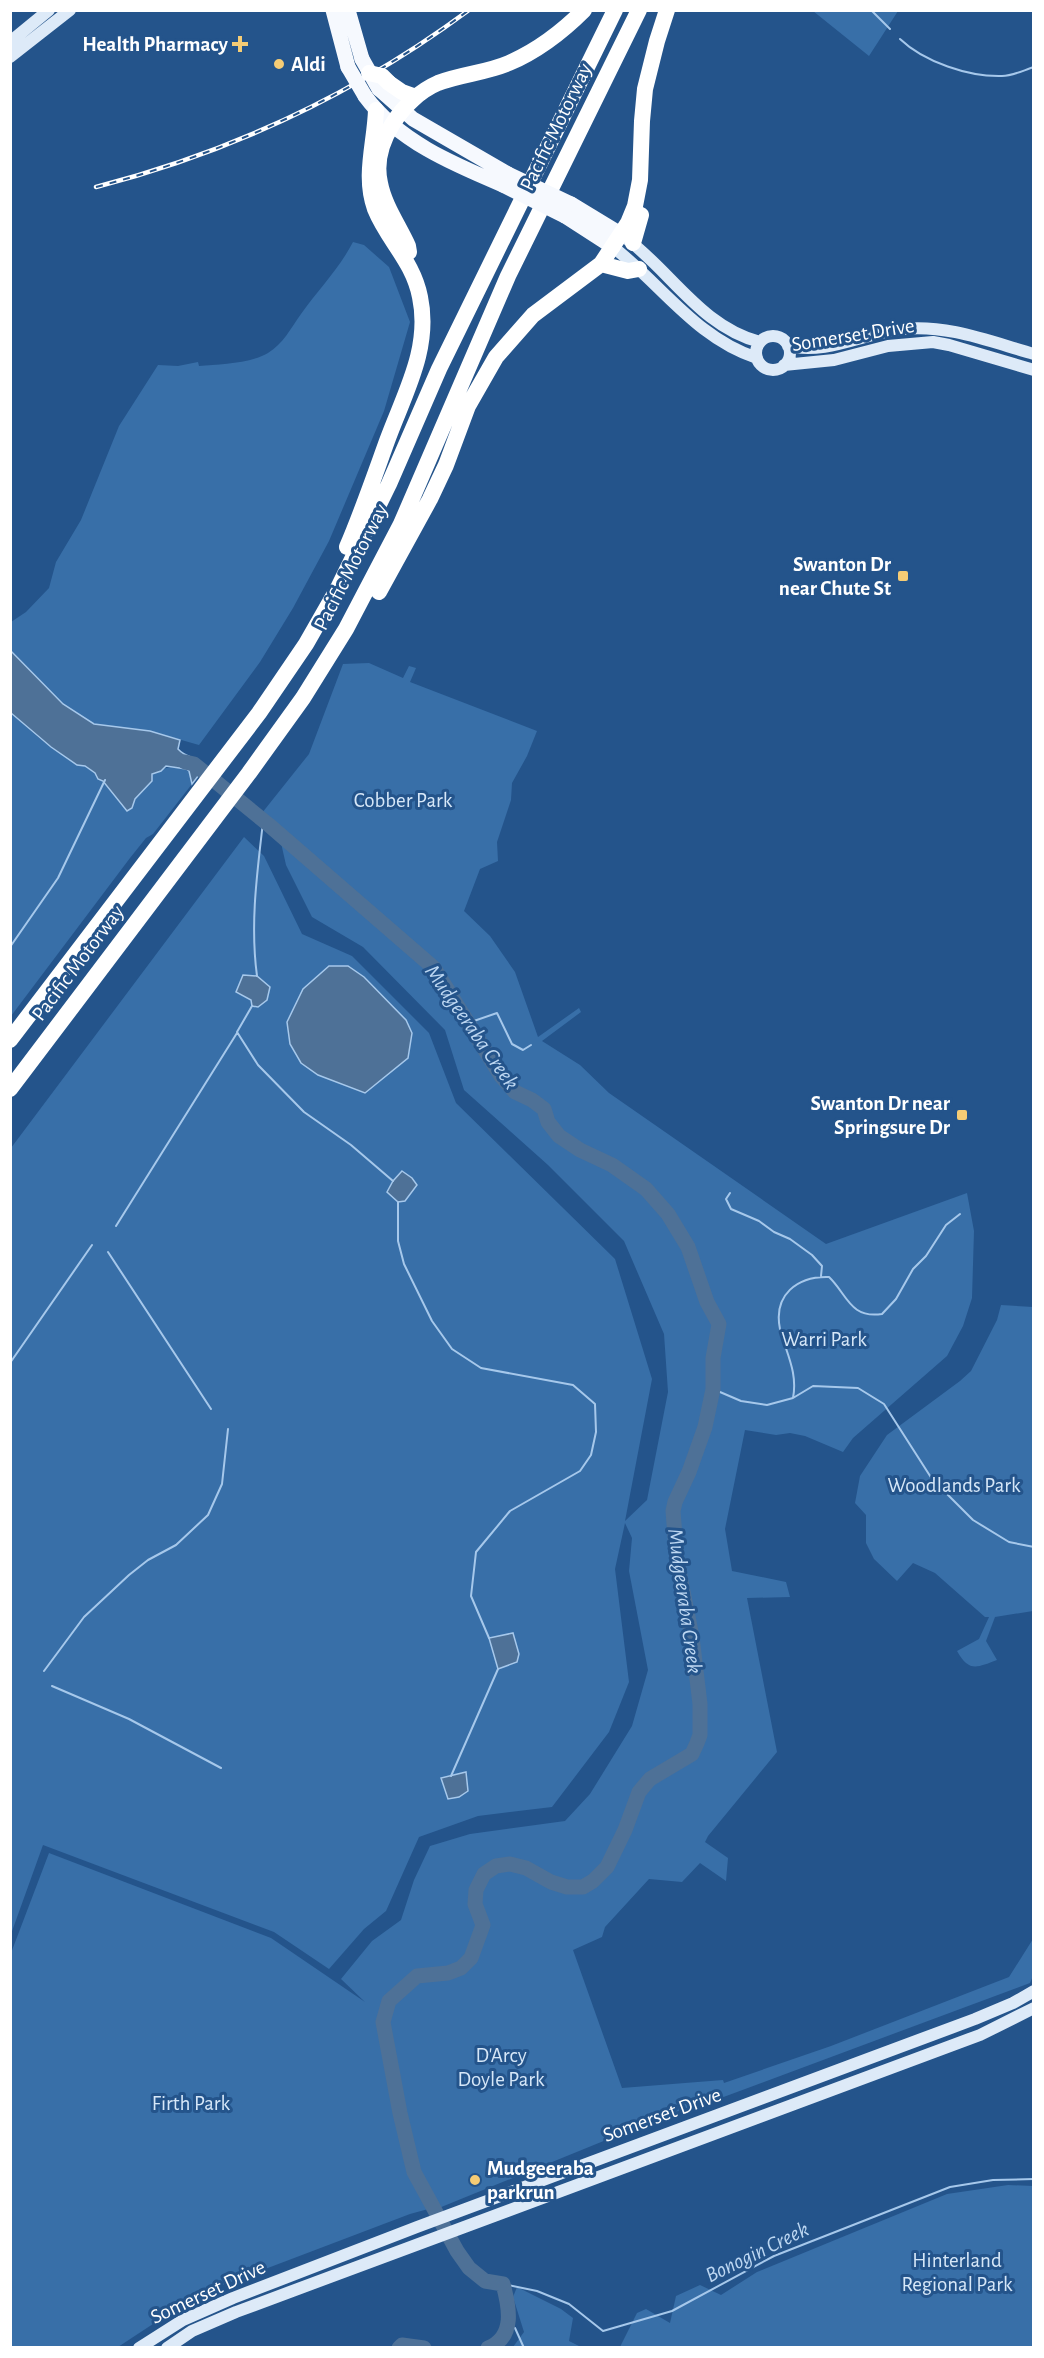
<svg xmlns="http://www.w3.org/2000/svg" width="1044" height="2358" font-family="'Alegreya Sans',sans-serif">
	<style>
		.green { fill: #386fa8 }
		.water { fill: #4e7197; stroke: #a6c8eb; stroke-width: 1.5 }
		.lines { fill: none; stroke-linecap: round; stroke-linejoin: round }
		.stream { stroke: #a6c8eb; stroke-width: 2 }
		.river { stroke: #4e7197; stroke-width: 15 }
		.secondary { stroke: #ddeaf8; stroke-width: 12 }
		.primary { stroke: #f6f9fe; stroke-width: 15 }
		.highway { stroke: #fff; stroke-width: 16 }
		.rail-casing { stroke: #fff; stroke-width: 4.5 }
		.rail { stroke: #24548b; stroke-width: 2; stroke-dasharray: 7; stroke-linecap: butt }
		.primary-bridge { stroke: #f6f9fe; stroke-width: 15 }
		.highway-bridge { stroke: #fff; stroke-width: 16 }
		.poi-dot { fill: #f5cc75; stroke: #24548b; stroke-width: 2 }
		.labels { text-anchor: middle; dominant-baseline: central; stroke-width: 6; stroke-linejoin: round; paint-order: stroke }
		.poi-label { font-size: 21px; font-weight: bold; fill: #fff; stroke: #24548b; text-anchor: end }
		.street-label { font-size: 21px; fill: #fff; stroke: #24548b }
		.park-label { font-size: 21px; fill: #d6e7f8; stroke: #24548b }
		.water-label { font-size: 22px; font-style: italic; fill: #bdd7f2; stroke: #24548b }
	</style>
	<rect width="100%" height="100%" fill="#24548b"/>
	<path class="green" d="M813,11H898L869,56Z
		M353,242L364,245L389,267L410,322L384,411L329,541L293,608L260,662L199,745L150,731L94,724L63,704L11,650V622L26,612L49,588L56,562L81,520L119,426L158,365L178,366L198,362L199,366C220,364 249,364 268,353C283,344 291,328 301,314C318,290 339,269 353,242Z
		M369,663L403,678L409,666L416,668L410,682L537,731L527,756L512,783L511,800L497,842L498,861L480,869L464,911L490,936L515,972L538,1037L579,1008L581,1012L542,1041L580,1065L609,1093L826,1244L967,1193L974,1231L972,1298L963,1326L947,1356L853,1438L843,1452L805,1436L790,1433L776,1435L745,1430L725,1529L732,1571L786,1582L790,1597L747,1598L777,1752L708,1836L705,1842L728,1858L726,1881L700,1863L682,1882L649,1879L605,1927L602,1937L573,1950L622,2088L723,2080L724,2083L831,2046L1009,1977L1033,1939V1976L1030,1983L702,2105H695L660,2118L434,2210L432,2208L410,2214L197,2295L118,2347H11V1953L49,1853L271,1938L365,2002L341,1979L372,1941L401,1920L414,1880L430,1846L470,1834L565,1821L590,1794L632,1726L648,1670L629,1571L632,1538L625,1523L615,1569L629,1682L609,1732L552,1807L478,1816L419,1837L386,1911L364,1929L329,1969L274,1932L43,1845L11,1934V1148L244,837L264,856L302,934L352,956L429,1033L456,1103L615,1259L652,1379L625,1521L647,1500L668,1392L664,1334L624,1241L548,1165L464,1090L445,1030L363,947L312,917L286,865L279,834L258,818L309,754L343,664Z
		M10,713C27,726 40,741 58,752C71,759 84,765 95,773L98,779L103,781L122,806H131C137,794 152,787 152,774C167,766 173,765 189,771L192,784L153,834L146,838L130,858L11,1016Z
		M1001,1305L1033,1307V1611L995,1617L986,1641L997,1660C976,1668 969,1672 957,1651L979,1639L989,1617H985L935,1573L913,1563L897,1581L874,1559L866,1543V1515L855,1503L860,1476L887,1435L960,1381L971,1371L997,1320Z
		M1008,2185L1033,2186V2347H620L637,2313L646,2309L670,2323L676,2296L700,2285L721,2295L757,2272L947,2194Z
		M517,2287L561,2309L573,2318L569,2341L581,2347H513L524,2332L513,2297Z"/>
	<path class="water" d="M10,650L63,704L94,724L150,731L180,740L178,749C187,759 196,755 205,767L192,784L189,771L186,769L166,766L161,771L152,774V781L135,799L132,808L127,811L103,781L98,779L95,773L85,766L77,765L51,747L11,713Z
		M329,966H348L364,977L406,1020L412,1033L408,1058L365,1093L318,1075L301,1063L290,1044L287,1022L303,989Z
		M243,975L257,976L270,987L267,1000L258,1007L252,1006L251,1000L236,992Z
		M402,1171L412,1178L417,1185L405,1201L398,1202L387,1192L393,1181Z
		M513,1633L519,1654L517,1662L498,1669L489,1638Z
		M466,1772L468,1791L459,1797L448,1799L441,1778Z"/>
	<g class="lines">
		<path class="stream" d="M871,10L890,29
			M900,39C924,62 969,77 1002,76C1013,76 1024,70 1034,67
			M10,947L58,878L105,780
			M257,976C250,924 257,874 263,822
			M252,1006L237,1032L258,1065L304,1112L351,1145L393,1181
			M468,1023L497,1013L512,1044L523,1050L531,1045
			M730,1193L726,1199L731,1209L759,1221L774,1232L790,1239L812,1255L822,1266L821,1276
			M398,1202V1241L404,1264L432,1321L452,1349L481,1368L573,1385L595,1404L596,1432L591,1455L580,1471L510,1511L476,1552L471,1596L489,1638
			M116,1226L237,1033
			M108,1252L211,1409
			M10,1363L92,1245
			M713,1389L741,1401L767,1405L793,1398L813,1386L858,1388L884,1404L932,1479L973,1520L1009,1542L1034,1547
			M793,1398C798,1372 786,1353 780,1329C773,1295 797,1276 829,1277C847,1294 850,1319 882,1314L896,1299L913,1269L926,1256L946,1225L960,1214
			M44,1671L84,1617L129,1575L148,1560L176,1545L208,1515L222,1484L228,1429
			M52,1686L129,1719L221,1768
			M451,1776L498,1669
			M503,2284L537,2291L569,2304L603,2331L672,2311L774,2256L950,2187L993,2180L1034,2179
			M507,2325L515,2328L524,2348"/>
		<path class="river" d="M185,762L194,764L269,825L434,968L501,1076L515,1092L532,1100L544,1109L548,1122L559,1136L580,1150L612,1165L646,1189L668,1214L688,1247L707,1302L719,1324L713,1358V1389L705,1427L689,1472L675,1502L673,1511L677,1561L692,1637L700,1704V1735L697,1743L692,1754L650,1779L639,1792L625,1830L607,1867L593,1881L583,1887H567L551,1882L526,1868L510,1864L496,1866L484,1874L476,1890L475,1904L483,1925L471,1958L461,1968L448,1973L417,1976L389,2001L383,2022L400,2113L414,2172L457,2251L469,2268L485,2281L503,2284C509,2306 516,2337 488,2348
			M399,2348L402,2345L424,2348"/>
		<path class="secondary" d="M10,42L49,10
			M10,57L70,10
			M627,239C672,273 702,327 760,342
			M613,247C662,285 696,338 757,358
			M756 353a17 17 0 1 1 34 0a17 17 0 1 1-34 0Z
			M788,346C827,355 864,333 902,329C947,324 991,342 1034,354
			M784,365L834,360L888,346L933,342L949,345L1034,370
			M139,2348L183,2320L233,2298L417,2227L975,2019L1013,2003L1034,1991
			M167,2348L192,2331L236,2312L980,2035L1034,2008"/>
		<path class="primary" d="M333,10L348,67
			M348,10L362,59
			M379,89L413,119L508,174
			M365,96C398,141 453,164 503,185
			M571,204L622,235
			M565,216L613,247"/>
		<path class="highway" d="M389,83L402,92L416,97
			M633,243L641,215
			M409,252L408,246C399,226 384,205 380,183C371,144 403,98 438,83C461,74 486,73 509,63C537,51 562,32 584,10
			M601,264L628,271L639,269
			M347,547C362,512 374,477 387,441C404,394 431,349 420,297C413,261 388,241 375,209C363,176 375,143 376,110
			M379,592L430,499L446,465L468,406L496,357L533,315L601,264L628,223L635,206L640,180L642,121L645,89L657,41L667,10
			M10,1040L259,713L306,644L338,588L389,484L439,369L615,10
			M10,1089L249,773L303,698L346,629L401,524L508,276L639,10"/>
		<g class="rail-casing">
			<path id="rail" d="M96,187C231,152 357,93 469,10"/>
		</g>
		<use href="#rail" class="rail"/>
		<path class="primary-bridge" d="M362,59L379,89
			M348,67L365,96
			M508,174L571,204
			M503,185L565,216"/>
		<path class="highway-bridge" d="M369,73L382,76L389,83"/>
	</g>
	<g class="poi-dot">
		<path d="M237 35h6v6h6v6h-6v6h-6v-6h-6v-6h6z"/>
		<circle cx="279" cy="64" r="6"/>
		<rect x="897" y="570" width="12" height="12" rx="3"/>
		<rect x="956" y="1109" width="12" height="12" rx="3"/>
		<circle cx="475" cy="2180" r="6"/>
	</g>
	<g class="labels">
		<g class="poi-label">
			<text x="228" y="44">Health Pharmacy</text>
			<text x="291" y="64" text-anchor="start">Aldi</text>
			<text x="891" y="564">Swanton Dr<tspan x="891" dy="24">near Chute St</tspan></text>
			<text x="950" y="1103">Swanton Dr near<tspan x="950" dy="24">Springsure Dr</tspan></text>
			<text x="487" y="2168" text-anchor="start">Mudgeeraba<tspan x="487" dy="24">parkrun</tspan></text>
		</g>
		<g class="street-label">
			<text transform="translate(556 127) rotate(-64)">Pacific Motorway</text>
			<text transform="translate(853 335) rotate(-9)">Somerset Drive</text>
			<text transform="translate(351 567) rotate(-63)">Pacific Motorway</text>
			<text transform="translate(78 963) rotate(-53)">Pacific Motorway</text>
			<text transform="translate(662 2115) rotate(-20)">Somerset Drive</text>
			<text transform="translate(208 2292) rotate(-25)">Somerset Drive</text>
		</g>
		<g class="park-label">
			<text x="403" y="800">Cobber Park</text>
			<text x="824" y="1339">Warri Park</text>
			<text x="954" y="1485">Woodlands Park</text>
			<text x="501" y="2055">D'Arcy<tspan x="501" dy="24">Doyle Park</tspan></text>
			<text x="191" y="2103">Firth Park</text>
			<text x="957" y="2260">Hinterland<tspan x="957" dy="24">Regional Park</tspan></text>
		</g>
		<g class="water-label">
			<text transform="translate(472 1027) rotate(55)">Mudgeeraba Creek</text>
			<text transform="translate(685 1601) rotate(82)">Mudgeeraba Creek</text>
			<text transform="translate(757 2252) rotate(-26)">Bonogin Creek</text>
		</g>
	</g>
	<rect width="1044" height="2358" fill="none" stroke="#ffffff" stroke-width="24"/>
</svg>
